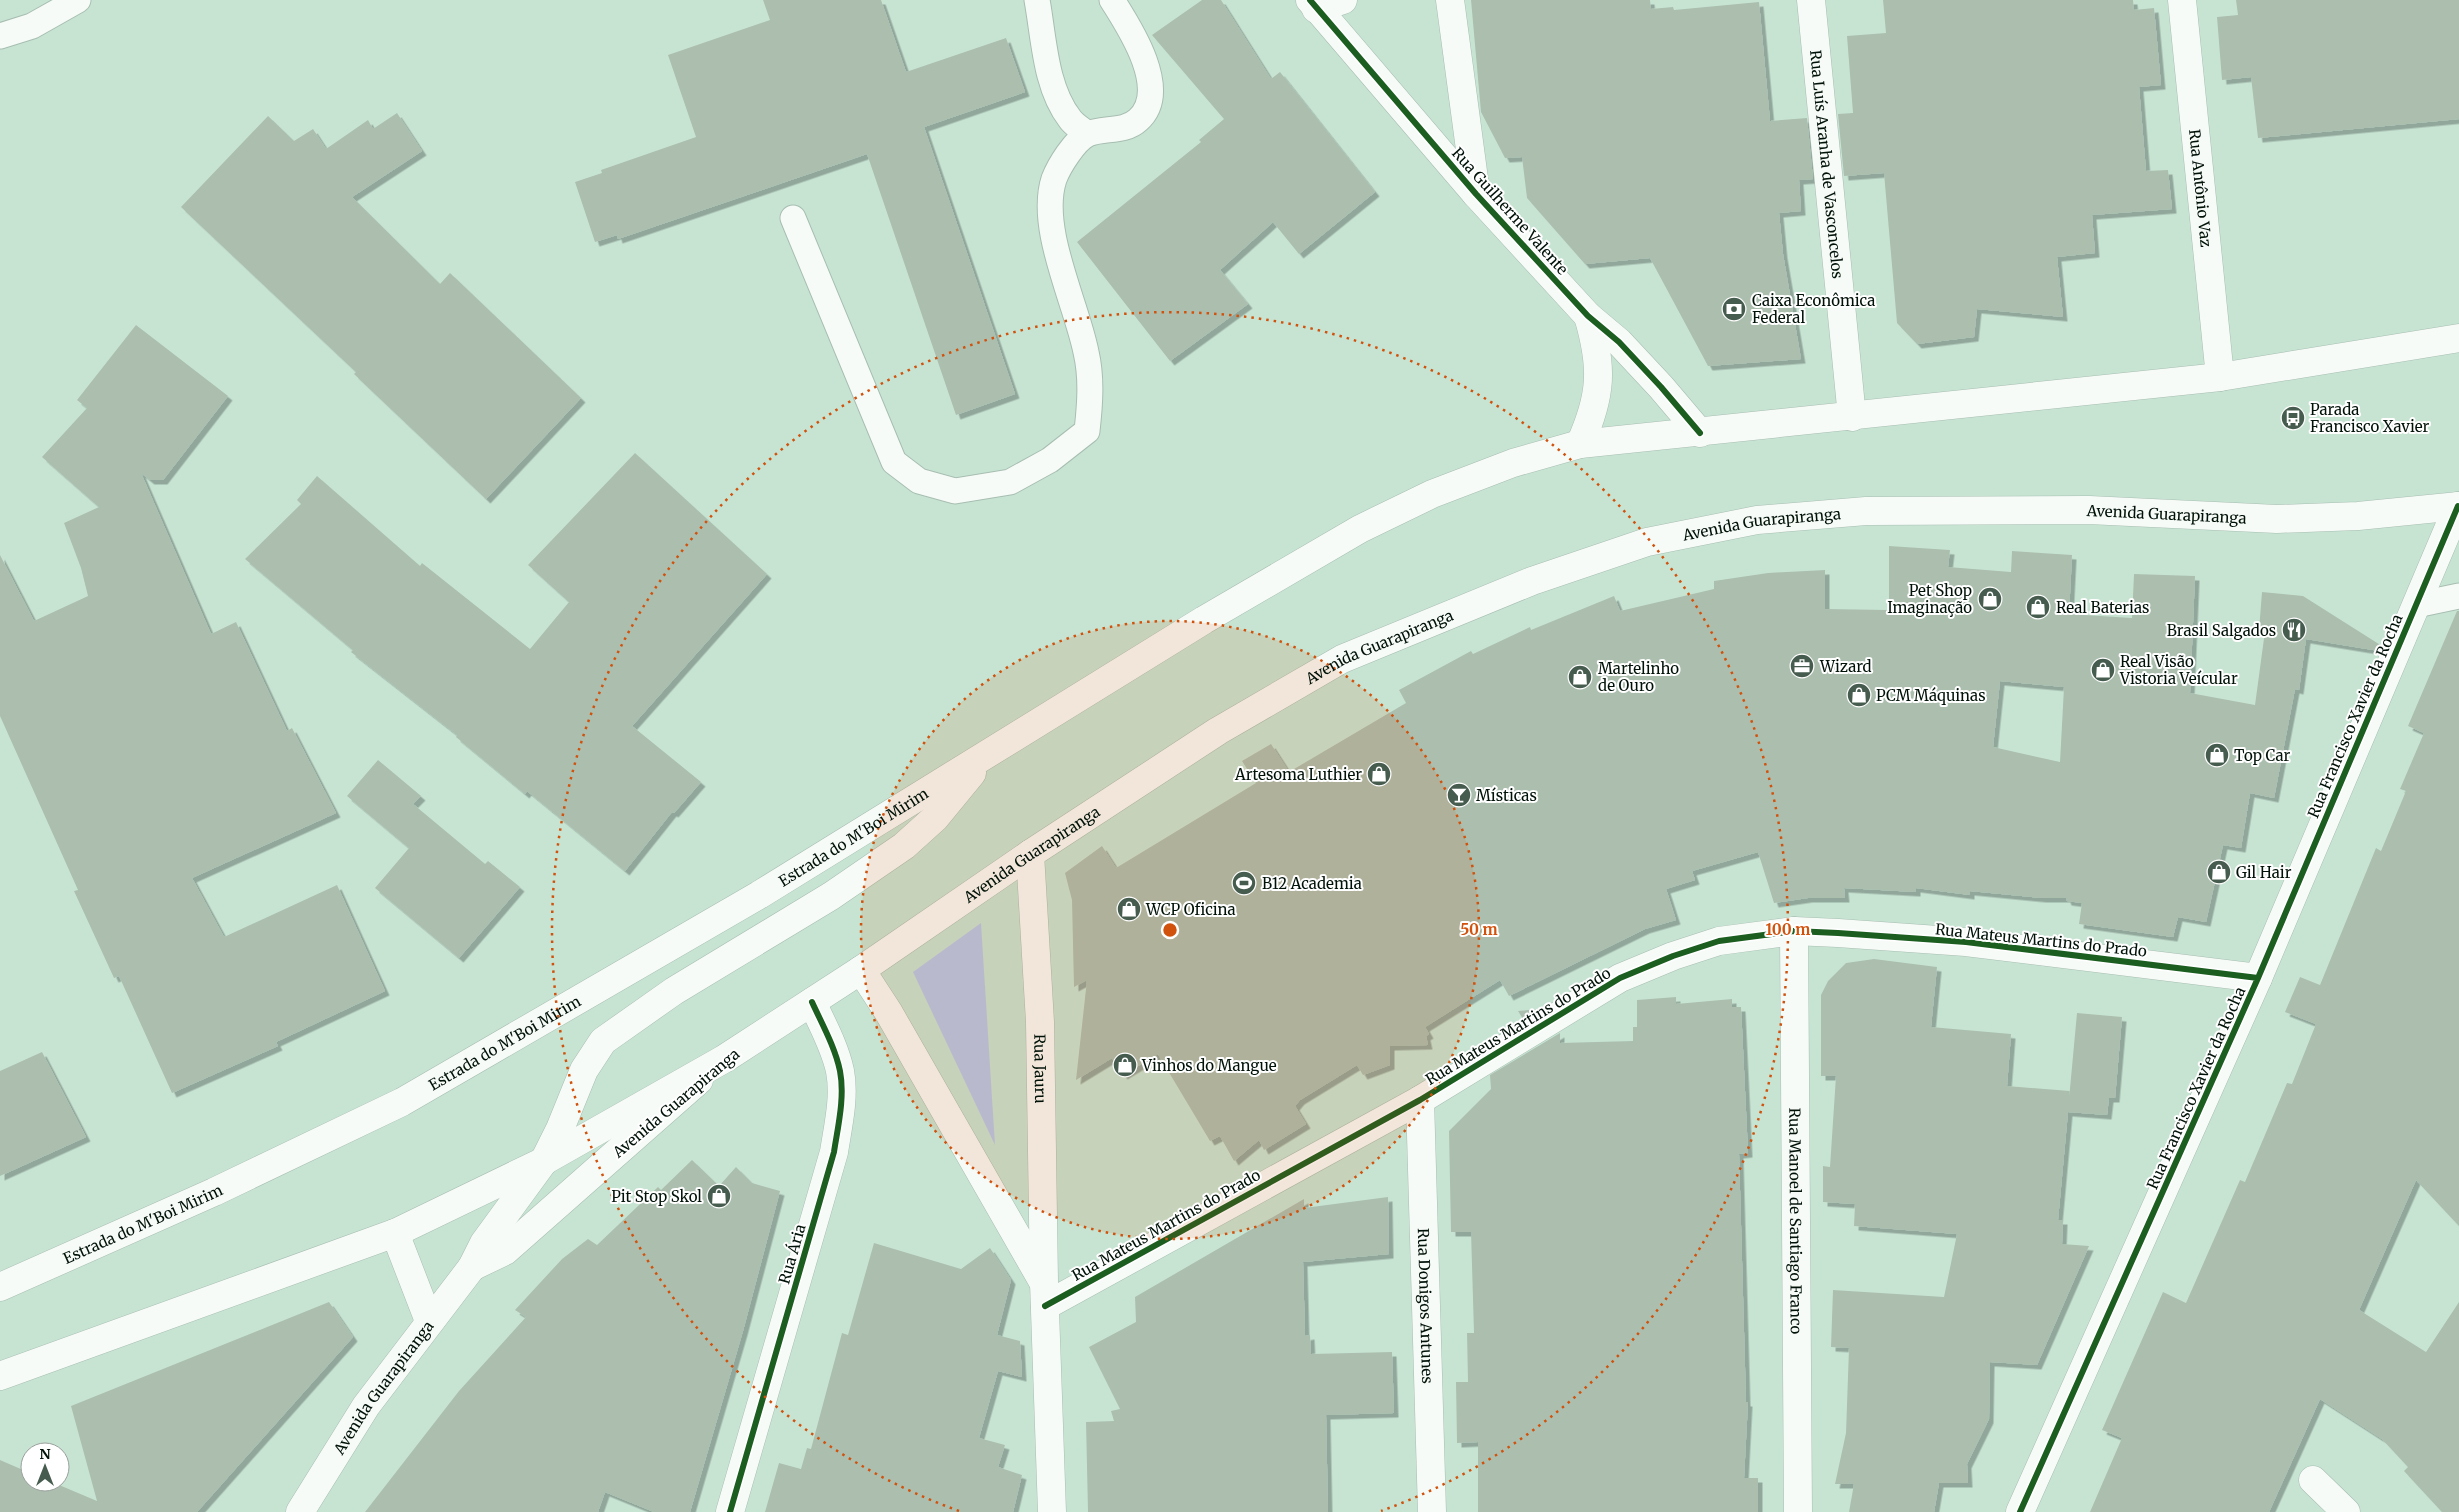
<svg xmlns="http://www.w3.org/2000/svg" width="2459" height="1512" font-family="Merriweather,serif">
	<style>
		.green { fill: #b7c8e9 }
		.building { fill: #acbfaf; fill-rule: evenodd; filter: url(#shadow) }
		.lines { fill: none; stroke-linecap: round; stroke-linejoin: round }
		.lane-casing { stroke: #a7beb1; stroke-width: 27 }
		.street-casing { stroke: #a7beb1; stroke-width: 29 }
		.secondary-casing { stroke: #a7beb1; stroke-width: 29 }
		.primary-casing { stroke: #a7beb1; stroke-width: 29 }
		.lane { stroke: #f7fbf8; stroke-width: 25 }
		.street { stroke: #f7fbf8; stroke-width: 28 }
		.secondary { stroke: #f7fbf8; stroke-width: 28 }
		.primary { stroke: #f7fbf8; stroke-width: 28 }
		.cycleway-casing { stroke: #fff; stroke-width: 9 }
		.cycleway { stroke: #1b5e20; stroke-width: 6 }
		.ring { fill: none; stroke: #d1520c; stroke-width: 2.5; stroke-dasharray: 2.5 5 }
		.labels { text-anchor: middle; dominant-baseline: central; stroke-width: 4; stroke-linejoin: round; paint-order: stroke }
		.street-label { font-size: 15px; fill: #001208; stroke: #fff }
		.poi-label { font-size: 15px; fill: #001208; stroke: #fff; text-anchor: start }
		.centre { fill: #d1520c; stroke: #fff; stroke-width: 2.5 }
		.ring-label { font-size: 15px; text-anchor: middle; font-weight: bold; fill: #d1520c; stroke: #fff; stroke-width: 4; stroke-linejoin: round; paint-order: stroke }
	</style>
	<defs>
		<filter id="shadow"><feDropShadow dx="4.5" dy="4.5" stdDeviation="0" flood-color="#0004"/></filter>
	</defs>
	<rect width="100%" height="100%" fill="#c7e4d3"/>
	<path class="green" d="M981,923L995,1145L913,972Z"/>
	<path class="building" d="M763,0H881L906,72L1006,38L1025,92L924,127L1015,394L956,415L867,154L618,239L617,235L595,242L575,182L602,173L601,170L696,137L668,55L770,20Z
		M1202,0H1221L1271,79L1280,72L1375,192L1299,254L1273,222L1220,270L1248,304L1170,361L1077,242L1201,142L1199,140L1224,119L1152,35Z
		M1471,0H1650L1651,9L1673,7L1674,10L1759,2L1770,121L1807,118L1813,179L1799,180L1801,211L1779,213L1783,254L1801,359L1708,366L1650,258L1585,264L1527,198L1522,157L1505,158L1481,112Z
		M1883,0H2133L2134,10L2154,8L2161,85L2139,87L2146,171L2168,170L2172,209L2092,215L2095,253L2057,257L2063,317L1977,309L1974,337L1917,344L1897,323L1884,173L1844,176L1838,114L1853,113L1847,36L1886,33Z
		M2236,0H2459V119L2258,138L2251,77L2222,80L2217,17L2238,15Z
		M397,113L422,151L352,197L440,284L450,273L581,398L486,499L354,374L356,372L181,207L268,116L294,141L313,129L326,149L368,120L373,129Z
		M136,325L228,396L163,480H150L141,473L211,634L236,622L287,731L292,728L336,813L192,878L224,937L337,885L385,991L276,1042L278,1046L172,1093L119,976L114,978L74,891L78,890L0,716V555L34,621L88,596L81,568L64,523L99,507L42,457L87,408L77,400Z
		M635,453L767,574L632,726L701,782L674,813L672,812L625,871L527,791L525,794L456,737L457,735L351,652L353,650L245,559L301,504L297,500L317,476L420,566L422,563L530,649L569,602L528,565Z
		M1889,546L1950,550L1948,567L2011,572L2012,551L2072,555L2069,614L2132,618L2134,574L2195,576L2190,693L2255,705L2265,631L2259,630L2262,592L2303,596L2382,646L2379,651L2306,639L2299,690L2295,689L2274,798L2250,793L2241,848L2223,845L2206,922L2178,917L2173,937L2079,924L2082,903L2067,901L2066,898H2042L1970,891V895L1916,888V892L1844,888L1845,898H1808L1774,903L1758,852L1692,871L1695,880L1666,889L1676,920L1645,929L1509,996L1500,980L1425,1027L1429,1034L1426,1036L1428,1045L1390,1046V1065L1363,1075L1357,1065L1300,1100L1295,1106L1306,1124L1264,1150L1259,1140L1234,1161L1220,1136L1210,1141L1158,1054L1123,1075L1112,1058L1076,1080L1087,980L1074,987L1072,900L1065,873L1102,846L1116,868L1256,783L1242,761L1271,744L1289,772L1406,703L1399,690L1471,651L1473,654L1530,627L1531,630L1614,596L1620,611L1714,589V581L1768,573L1825,570V609L1889,610ZM2000,681L2064,687L2060,762L1993,747Z
		M2457,611H2459V1226L2416,1180L2359,1310L2426,1352L2459,1302V1512H2442L2404,1471L2408,1467L2382,1439L2320,1399L2269,1512H2090L2122,1438L2102,1430L2163,1292L2186,1303L2240,1180L2245,1182L2287,1083L2292,1084L2316,1024L2285,1012L2300,977L2320,985L2376,848L2381,851L2406,791L2400,789L2424,733L2408,726Z
		M378,760L421,796L413,804L485,864L488,861L520,887L459,958L375,888L409,848L347,796Z
		M1874,959L1937,967L1931,1027L2011,1034L2007,1086L2070,1091L2069,1099L2077,1013L2122,1017L2115,1098H2109L2107,1115L2068,1112L2058,1220H2063L2062,1244L2089,1246L2037,1365L1990,1362L1989,1419L1967,1464L1968,1483H1939L1934,1512H1849L1854,1484H1835L1846,1433L1849,1348L1831,1347L1833,1290L1944,1297L1957,1234L1854,1226L1855,1204L1823,1202V1166L1830,1167L1836,1076H1821V995L1828,981L1846,963Z
		M1676,997V1004L1732,999V1007H1741L1748,1153L1739,1154L1746,1402H1748L1744,1478H1758V1512H1478V1442L1457,1443L1456,1382H1468L1467,1333H1474L1471,1232H1451L1449,1131L1491,1089L1490,1075L1560,1033V1043L1633,1041V1027H1637V1000Z
		M1539,1009L1523,1019L1518,1011Z
		M42,1052L86,1137L0,1176V1071Z
		M692,1160L719,1186L736,1167L752,1183L780,1191L743,1331L690,1512H654L605,1492L598,1512H365L459,1391L526,1317L515,1310L562,1259L588,1239L597,1245L658,1187L661,1190Z
		M1388,1197L1389,1254L1303,1262L1305,1336L1310,1335L1311,1354L1392,1352L1394,1413L1326,1415L1328,1512H1088L1086,1422L1114,1421L1111,1411L1120,1409L1089,1347L1136,1322L1135,1297L1304,1199V1208Z
		M874,1243L961,1269L990,1248L1011,1280L997,1335L1020,1341L1022,1377L998,1371L979,1438L1005,1445L998,1467L1022,1475L1013,1512H765L779,1463L801,1469L807,1448L811,1449L842,1333L848,1335Z
		M329,1302L353,1337L197,1512H0V1460L30,1473V1482H52L97,1501L71,1406Z"/>
	<g class="lines">
		<g class="lane-casing">
			<path id="lane" d="M1037,0C1044,38 1045,87 1070,119C1074,125 1082,129 1087,134
				M0,36L32,26L78,0
				M793,218L894,462L919,481L955,491L1010,482L1050,460L1087,431C1090,404 1092,378 1086,352C1076,302 1038,228 1054,179C1059,166 1075,140 1088,134C1103,127 1124,133 1138,120C1171,91 1130,28 1112,0
				M2416,605L2459,596"/>
		</g>
		<g class="street-casing">
			<g id="street">
				<path d="M1310,0L1476,194L1588,316L1619,342L1661,387L1700,433"/>
				<path d="M1450,0L1476,194"/>
				<path id="s1" d="M1811,0L1852,417"/>
				<path id="s2" d="M2182,0L2220,377"/>
				<path d="M1316,9L1343,0"/>
				<path d="M1580,444C1602,395 1603,367 1588,316"/>
				<path id="s3" d="M1030,854L1040,1022L1044,1282L1052,1512"/>
				<path id="s4" d="M1794,931L1798,1512"/>
				<path d="M861,970L889,1013L1042,1280"/>
				<path id="s5" d="M1420,1100L1432,1512"/>
				<path d="M1045,1306L1420,1100L1620,978L1673,956L1719,941L1794,931L1838,933L1966,942L2258,978"/>
				<path d="M2313,1480L2346,1512"/>
				<path d="M730,1512L834,1152C838,1126 845,1097 840,1071C835,1047 822,1024 812,1002"/>
				<path d="M2020,1512L2258,978L2458,506"/>
			</g>
		</g>
		<g class="secondary-casing">
			<g id="secondary">
				<path d="M472,1267L505,1251L699,1080"/>
				<path id="s6" d="M300,1512L366,1406L472,1267L484,1243L544,1161"/>
			</g>
		</g>
		<g class="primary-casing">
			<g id="primary">
				<path d="M544,1161L560,1129L584,1070L603,1041L674,991L831,896L904,846L935,818L972,773"/>
				<path d="M395,1233L429,1321"/>
				<path id="s7" d="M0,1287L214,1192L402,1102L759,895L1204,620L1360,529L1432,494L1513,463L1580,444L2220,377L2459,338"/>
				<path id="s8" d="M0,1376L395,1233L544,1161L724,1059L861,970L1030,854L1218,731L1342,659L1532,581L1647,542L1757,520L1866,511L2089,510L2277,519L2358,516L2459,506"/>
			</g>
		</g>
		<use href="#lane" class="lane"/>
		<use href="#street" class="street"/>
		<use href="#secondary" class="secondary"/>
		<use href="#primary" class="primary"/>
		<g class="cycleway-casing">
			<path id="cycleway" d="M1310,0L1476,194L1588,316L1619,342L1661,387L1700,433
				M1045,1306L1420,1100L1620,978L1673,956L1719,941L1794,931L1838,933L1966,942L2258,978
				M730,1512L834,1152C838,1126 845,1097 840,1071C835,1047 822,1024 812,1002
				M2020,1512L2258,978L2458,506"/>
		</g>
		<use href="#cycleway" class="cycleway"/>
	</g>
	<circle cx="1170" cy="930" r="309" fill="#d1520c" fill-opacity=".12"/>
	<g class="ring">
		<circle cx="1170" cy="930" r="309"/>
		<path d="M959 1511A618 618 0 1 1 1381 1511"/>
	</g>
	<defs>
		<g id="bank-disc" transform="scale(1.25)"><circle r="9.5" fill="#465c4f" stroke="#fff"/><path d="M-6-4H6V4H-6ZM0-2.3a2.3 2.3 0 1 0 0 4.6a2.3 2.3 0 1 0 0-4.6Z" fill="#fff"/></g>
		<g id="bus-disc" transform="scale(1.25)"><circle r="9.5" fill="#465c4f" stroke="#fff"/><path d="M-5-6H5V4H4V6H2V4H-2V6H-4V4H-5ZM-3.5-4V0h7V-4ZM-3.5 1.2v1.5H-2V1.2ZM2 1.2v1.5H3.5V1.2Z" fill="#fff"/></g>
		<g id="shop-disc" transform="scale(1.25)"><circle r="9.5" fill="#465c4f" stroke="#fff"/><path d="M-5-2.5h2.3a2.7 3.5 0 0 1 5.4 0H5L5.5 6h-11ZM-1.5-2.5h3a1.5 2.3 0 0 0-3 0Z" fill="#fff"/></g>
		<g id="restaurant-disc" transform="scale(1.25)"><circle r="9.5" fill="#465c4f" stroke="#fff"/><path d="M-5-6h1v4h1v-4h1v4h1v-4h1v5L-1.5 .5V6h-2V.5L-5-1ZM5-6V6H3V1.5H1.5Q1.5-4 5-6Z" fill="#fff"/></g>
		<g id="office-disc" transform="scale(1.25)"><circle r="9.5" fill="#465c4f" stroke="#fff"/><path d="M-6-3h4V-5.5h4V-3h4V5H-6ZM-1-4.5V-3h2v-1.5ZM-6 0V1H6V0Z" fill="#fff"/></g>
		<g id="bar-disc" transform="scale(1.25)"><circle r="9.5" fill="#465c4f" stroke="#fff"/><path d="M-6-5H6L.8 .8V4.5H3.5V6h-7V4.5H-.8V.8Z" fill="#fff"/></g>
		<g id="stadium-disc" transform="scale(1.25)"><circle r="9.5" fill="#465c4f" stroke="#fff"/><path d="M0-5a6.5 5 0 1 0 0 10a6.5 5 0 1 0 0-10ZM-3.5-1.8h7v3.6h-7Z" fill="#fff"/></g>
	</defs>
	<g fill-rule="evenodd">
		<use href="#bank-disc" x="1734" y="309"/>
		<use href="#bus-disc" x="2293" y="418"/>
		<use href="#shop-disc" x="1990" y="599"/>
		<use href="#shop-disc" x="2038" y="607"/>
		<use href="#restaurant-disc" x="2294" y="630"/>
		<use href="#office-disc" x="1802" y="666"/>
		<use href="#shop-disc" x="2103" y="670"/>
		<use href="#shop-disc" x="1580" y="677"/>
		<use href="#shop-disc" x="1859" y="695"/>
		<use href="#shop-disc" x="2217" y="755"/>
		<use href="#shop-disc" x="1379" y="774"/>
		<use href="#bar-disc" x="1459" y="795"/>
		<use href="#shop-disc" x="2219" y="872"/>
		<use href="#stadium-disc" x="1244" y="883"/>
		<use href="#shop-disc" x="1129" y="909"/>
		<use href="#shop-disc" x="1125" y="1065"/>
		<use href="#shop-disc" x="719" y="1196"/>
	</g>
	<g class="labels">
		<g class="street-label">
			<text stroke="none"><textPath href="#s1" startOffset="165">Rua Luís Aranha de Vasconcelos</textPath></text>
			<text stroke="none"><textPath href="#s2" startOffset="189">Rua Antônio Vaz</textPath></text>
			<text transform="translate(1510 211) rotate(48)">Rua Guilherme Valente</text>
			<text stroke="none"><textPath href="#s8" startOffset="2378">Avenida Guarapiranga</textPath></text>
			<text stroke="none"><textPath href="#s8" startOffset="1972">Avenida Guarapiranga</textPath></text>
			<text stroke="none"><textPath href="#s8" startOffset="1568">Avenida Guarapiranga</textPath></text>
			<text transform="translate(2355 716) rotate(-67)">Rua Francisco Xavier da Rocha</text>
			<text stroke="none"><textPath href="#s7" startOffset="966">Estrada do M'Boi Mirim</textPath></text>
			<text stroke="none"><textPath href="#s8" startOffset="1162">Avenida Guarapiranga</textPath></text>
			<text transform="translate(2041 940) rotate(6)">Rua Mateus Martins do Prado</text>
			<text transform="translate(1518 1026) rotate(-31)">Rua Mateus Martins do Prado</text>
			<text stroke="none"><textPath href="#s7" startOffset="561">Estrada do M'Boi Mirim</textPath></text>
			<text stroke="none"><textPath href="#s3" startOffset="215">Rua Jauru</textPath></text>
			<text transform="translate(2196 1088) rotate(-66)">Rua Francisco Xavier da Rocha</text>
			<text transform="translate(676 1103) rotate(-40)">Avenida Guarapiranga</text>
			<text stroke="none"><textPath href="#s4" startOffset="290">Rua Manoel de Santiago Franco</textPath></text>
			<text stroke="none"><textPath href="#s7" startOffset="156">Estrada do M'Boi Mirim</textPath></text>
			<text transform="translate(1166 1225) rotate(-29)">Rua Mateus Martins do Prado</text>
			<text transform="translate(792 1254) rotate(-74)">Rua Ária</text>
			<text stroke="none"><textPath href="#s5" startOffset="206">Rua Donigos Antunes</textPath></text>
			<text stroke="none"><textPath href="#s6" startOffset="150">Avenida Guarapiranga</textPath></text>
		</g>
		<g class="poi-label">
			<text x="1752" y="300">Caixa Econômica<tspan x="1752" dy="17">Federal</tspan></text>
			<text x="2310" y="409">Parada<tspan x="2310" dy="17">Francisco Xavier</tspan></text>
			<text x="1972" y="590" text-anchor="end">Pet Shop<tspan x="1972" dy="17">Imaginação</tspan></text>
			<text x="2056" y="607">Real Baterias</text>
			<text x="2276" y="630" text-anchor="end">Brasil Salgados</text>
			<text x="2120" y="661">Real Visão<tspan x="2120" dy="17">Vistoria Veícular</tspan></text>
			<text x="1820" y="666">Wizard</text>
			<text x="1598" y="668">Martelinho<tspan x="1598" dy="17">de Ouro</tspan></text>
			<text x="1876" y="695">PCM Máquinas</text>
			<text x="2234" y="755">Top Car</text>
			<text x="1362" y="774" text-anchor="end">Artesoma Luthier</text>
			<text x="1476" y="795">Místicas</text>
			<text x="2236" y="872">Gil Hair</text>
			<text x="1262" y="883">B12 Academia</text>
			<text x="1146" y="909">WCP Oficina</text>
			<text x="1142" y="1065">Vinhos do Mangue</text>
			<text x="702" y="1196" text-anchor="end">Pit Stop Skol</text>
		</g>
	</g>
	<circle cx="1170" cy="930" r="8" class="centre"/>
	<g class="ring-label">
		<text x="1479" y="935">50 m</text>
		<text x="1788" y="935">100 m</text>
	</g>
	<g transform="translate(45 1467)"><circle r="24" fill="#ffffff" stroke="#99a09c"/>
	<path d="M0-4L9 19L0 12L-9 19Z" fill="#465c4f"/>
	<text y="-8" font-size="14" font-weight="bold" text-anchor="middle" fill="#001208">N</text>
	</g>
</svg>
